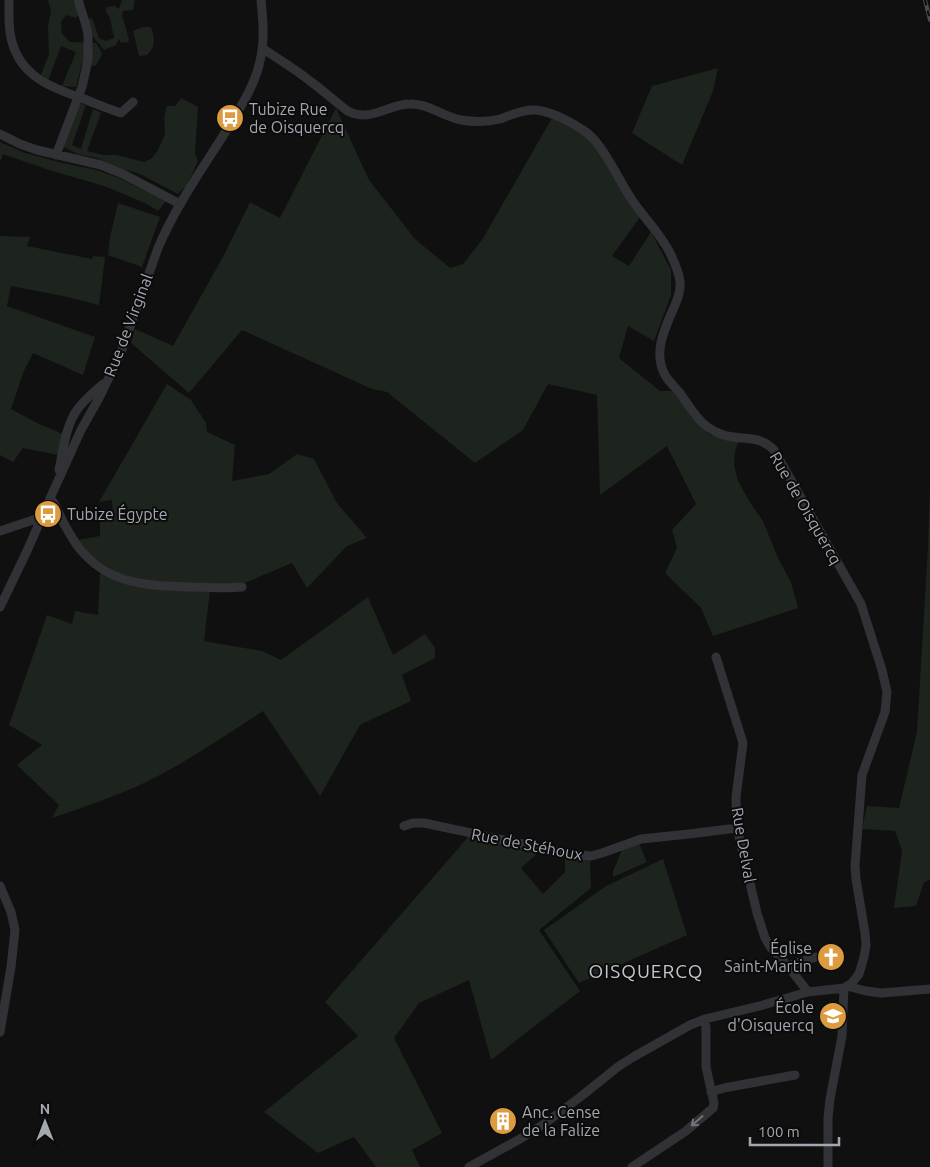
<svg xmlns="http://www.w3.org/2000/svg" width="930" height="1167" font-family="Ubuntu,sans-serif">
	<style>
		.green { fill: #1d231d }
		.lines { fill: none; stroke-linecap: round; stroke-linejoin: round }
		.minor { stroke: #313236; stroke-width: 9 }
		.rail-casing { stroke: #4b4c50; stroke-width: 4 }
		.rail { stroke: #0b0b0c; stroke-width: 2; stroke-dasharray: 5.5; stroke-linecap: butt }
		.oneway { stroke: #707379 }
		.labels { text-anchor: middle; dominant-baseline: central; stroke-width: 4; stroke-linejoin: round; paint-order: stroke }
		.poi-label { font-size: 16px; fill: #a3a8b0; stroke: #0b0b0c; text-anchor: start }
		.street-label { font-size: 16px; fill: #a3a8b0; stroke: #0b0b0c }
		.quarter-label { font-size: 19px; letter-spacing: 1px; fill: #c3c6cd; stroke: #0b0b0c }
	</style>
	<rect width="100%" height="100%" fill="#101011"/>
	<path class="green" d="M48,0H73L79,14L76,18L66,15L61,22L62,34L70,42L96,43L102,53L100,59L95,66L82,63L76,87L62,86L76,52L61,46L48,81L41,75L49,54L48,27L51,11Z
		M122,0H135L133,10L123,11L122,15L129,39L128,42L121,43L119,39L116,45L104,50L94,38L88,19L92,18L99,38L106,41L114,38L110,18L105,10L107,7L115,6L119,9Z
		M143,27H151C155,39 156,46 147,55L139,56L133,31Z
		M718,68L713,91L682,165L632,133L652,86Z
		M181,98L198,107L195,154L198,161L187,185L178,194L140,174L117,167L97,158L77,154L62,146L78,103L86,105L72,145L81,149L93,109L101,113L87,151L103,155H117L144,162L151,159L158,150L165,134L164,117L167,106H175Z
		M336,108L369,180L415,239L450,268L463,264L482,240L552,118L591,138L640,217L612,256L629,266L651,232L671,270V295L654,341L628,326L619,358L660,391H674L692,418L710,435L738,442L735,452L734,465L738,481L751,504L763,521L778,558L791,582L798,608L713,636L701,608L665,573L677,548L672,530L696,504L667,446L600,495L597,395L548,384L523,430L475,463L387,392L372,389L242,330L189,393L131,343L135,329L173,346L224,255L250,202L280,218Z
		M0,142L25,153L63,163L96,170L119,178L166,201L158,211L145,203L104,186L49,170L3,154L0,162Z
		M118,203L160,217L142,267L108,255L110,237Z
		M0,236L30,237L27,246L92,259L93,256L105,257L99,305L63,296L11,286L7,306L95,337L83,375L33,353L23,373L11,409L39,424L63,434L58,455L23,448L13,462L0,455Z
		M167,384L191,400L206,423L207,432L235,445L232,481L269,474L297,454L314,459L337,503L367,538L347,546L307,588L292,563L240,585L167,584L121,576L93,557L77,540L100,536V513H113L112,500L99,502Z
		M930,487V880L924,882L916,906L894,908L902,851L895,831L862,829L867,806L899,808L917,732L928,546Z
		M100,572L210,590L204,641L262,651L281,660L368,597L393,655L425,634L435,648V658L402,675L411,701L360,725L320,796L263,711C228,734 193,758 156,777C123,794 87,806 52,818L59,805L17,765L42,745L9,725L47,615L72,624L75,611L98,615Z
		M469,836L541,850L521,868L543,894L565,872V855L590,859L591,888L539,930L580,991L491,1060L469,980L419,1003L394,1038L442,1133L412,1150L420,1167H376L354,1137L318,1153L264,1112L358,1036L325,1002Z
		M639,843L647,862L613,877V871L622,850Z
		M663,859L687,935L579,983L544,930L606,886Z"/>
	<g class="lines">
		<path class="minor" d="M9,0C9,14 8,29 12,42C22,78 53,88 84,99C97,104 108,109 121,113L133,102
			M262,48C278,59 295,69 310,81C321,89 330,97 340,105C343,107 347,111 350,112C371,122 389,104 410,104C427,103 444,117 461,120C473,122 488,122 500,119C511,115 521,110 533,110C550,110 569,121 583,130C602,141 619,181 632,200C644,218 660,233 670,253C674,261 679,273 680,282C681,290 678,298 675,305C666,326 652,352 665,375C669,382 675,387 680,393C694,413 701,429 727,436C745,440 759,435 774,450L861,604L882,670L887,692L885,712L862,775L855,866L856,879L865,933L866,945L864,957L859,974L852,983L844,988L808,992L763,1005L705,1019L690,1025L635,1056L619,1066L579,1098L544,1124L520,1139L469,1167
			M0,134L20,144L37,150L101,165L123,174L180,204
			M56,155L82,87L88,60V34L85,22L78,0
			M59,470C63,451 65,430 75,413C82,401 93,393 103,384
			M50,498C56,504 59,514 63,522C68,531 73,540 79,548C110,586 147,585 192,587C209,587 225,589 242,587
			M0,531L42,517
			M0,607L27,551L52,494L81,430L99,398L120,355L158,248C175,208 200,172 223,136C237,112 254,89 260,61C265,41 263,20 261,0
			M716,657L743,743L736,797L737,828L757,913L765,938L771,948L788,966L808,992
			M404,826L413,823H424L570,854L591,856L602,853L641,839L689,834L737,828
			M0,886L11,912L15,930L11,967L0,1032
			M788,966L816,957
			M847,986L866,991L882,993L930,989
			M711,1092L724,1088L795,1075
			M632,1167L686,1131L713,1108L714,1103L706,1067V1028L705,1019
			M828,1167V1118L830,1099L842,1036L844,988"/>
		<g class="rail-casing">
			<path id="rail" d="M925,0L930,20"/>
		</g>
		<use href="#rail" class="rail"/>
	</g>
	<defs><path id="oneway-shaft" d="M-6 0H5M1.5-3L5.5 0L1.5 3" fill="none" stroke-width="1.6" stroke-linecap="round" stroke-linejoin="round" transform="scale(1.25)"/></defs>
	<use class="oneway" href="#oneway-shaft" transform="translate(697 1121) rotate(139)"/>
	<defs>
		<g id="bus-disc" transform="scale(1.4375)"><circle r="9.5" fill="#db9b3e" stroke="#0b0b0c"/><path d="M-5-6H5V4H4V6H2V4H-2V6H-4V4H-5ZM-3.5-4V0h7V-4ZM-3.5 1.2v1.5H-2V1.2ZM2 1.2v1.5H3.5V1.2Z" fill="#fff"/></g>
		<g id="church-disc" transform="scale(1.4375)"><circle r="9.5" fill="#db9b3e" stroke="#0b0b0c"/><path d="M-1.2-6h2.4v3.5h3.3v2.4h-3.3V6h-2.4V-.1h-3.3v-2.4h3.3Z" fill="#fff"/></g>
		<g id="school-disc" transform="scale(1.4375)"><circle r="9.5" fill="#db9b3e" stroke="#0b0b0c"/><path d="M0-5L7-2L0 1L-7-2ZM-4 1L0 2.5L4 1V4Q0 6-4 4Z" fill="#fff"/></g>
		<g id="building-disc" transform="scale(1.4375)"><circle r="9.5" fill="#db9b3e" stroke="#0b0b0c"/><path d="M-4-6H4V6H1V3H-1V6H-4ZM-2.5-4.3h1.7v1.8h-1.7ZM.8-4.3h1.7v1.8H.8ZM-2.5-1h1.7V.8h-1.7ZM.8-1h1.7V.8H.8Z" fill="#fff"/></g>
	</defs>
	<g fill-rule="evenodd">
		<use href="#bus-disc" x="230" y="118"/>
		<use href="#bus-disc" x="48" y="514"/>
		<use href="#church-disc" x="831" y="957"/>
		<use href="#school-disc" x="833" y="1016"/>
		<use href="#building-disc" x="503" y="1121"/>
	</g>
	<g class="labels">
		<g class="poi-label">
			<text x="249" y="109">Tubize Rue<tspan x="249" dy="18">de Oisquercq</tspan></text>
			<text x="67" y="514">Tubize Égypte</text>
			<text x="812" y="948" text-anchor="end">Église<tspan x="812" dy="18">Saint-Martin</tspan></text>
			<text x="814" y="1007" text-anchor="end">École<tspan x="814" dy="18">d'Oisquercq</tspan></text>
			<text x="522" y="1112">Anc. Cense<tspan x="522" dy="18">de la Falize</tspan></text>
		</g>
		<g class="street-label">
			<text transform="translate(128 325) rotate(-69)">Rue de Virginal</text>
			<text transform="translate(806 508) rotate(60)">Rue de Oisquercq</text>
			<text transform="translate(527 844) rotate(11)">Rue de Stéhoux</text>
			<text transform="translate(744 845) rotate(80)">Rue Delval</text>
		</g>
		<g class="quarter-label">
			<text x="646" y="971">OISQUERCQ</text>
		</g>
	</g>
	<g transform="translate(45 1122)" stroke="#0b0b0c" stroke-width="4" paint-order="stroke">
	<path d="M0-4L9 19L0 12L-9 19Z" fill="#a3a8b0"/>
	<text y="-8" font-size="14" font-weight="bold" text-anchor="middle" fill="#a3a8b0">N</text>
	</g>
	<path d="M750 1137v8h89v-8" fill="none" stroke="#a3a8b0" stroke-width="2.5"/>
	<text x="758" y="1137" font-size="15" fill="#a3a8b0" stroke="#0b0b0c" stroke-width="4" paint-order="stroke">100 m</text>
</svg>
